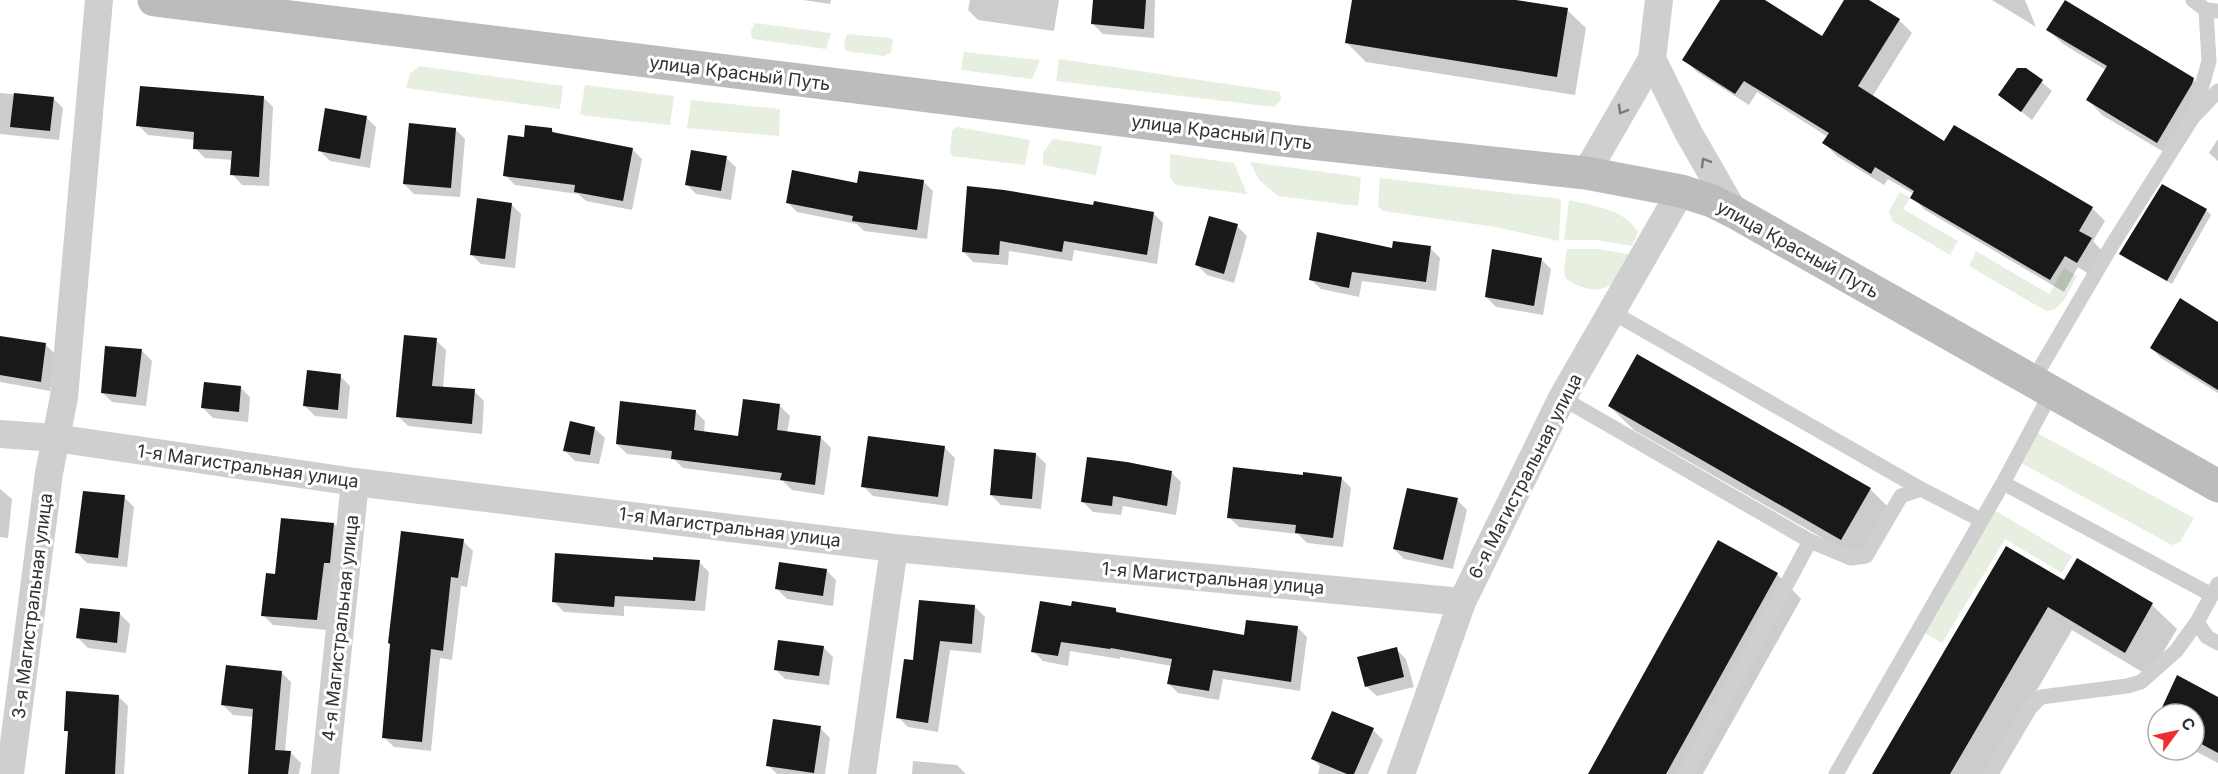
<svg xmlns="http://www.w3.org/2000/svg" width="2218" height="774" font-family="Inter,sans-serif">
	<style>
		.green { fill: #e7efe0 }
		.shadow { fill: #0003 }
		.building { fill: #191919 }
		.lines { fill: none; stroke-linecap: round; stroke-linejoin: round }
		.service { stroke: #cfcfcf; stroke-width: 15 }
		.minor { stroke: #cfcfcf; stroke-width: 28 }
		.secondary { stroke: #bcbcbc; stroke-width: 33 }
		.oneway { stroke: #797979 }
		.labels { text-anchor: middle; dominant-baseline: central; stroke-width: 6; stroke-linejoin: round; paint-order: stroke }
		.street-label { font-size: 18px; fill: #323232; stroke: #fff }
	</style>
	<rect width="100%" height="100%" fill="#fff"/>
	<path class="green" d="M755,23L831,33L826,49L752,39L751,31Z
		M847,34L890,38L893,40L891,53L884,56L846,51L844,43Z
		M964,52L1040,60L1032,79L961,70Z
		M1059,59L1280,92L1281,100L1274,107L1056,81Z
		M419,66L563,86L560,109L406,88L410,74Z
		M585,85L674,96L670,125L580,115Z
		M691,100L780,109L779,136L687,128Z
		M957,127L1030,140L1025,165L952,156L950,152L952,130Z
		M1053,139L1102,146L1096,175L1043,165V153Z
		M1170,154L1234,163L1247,194L1175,185L1170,177Z
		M1250,162L1361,177L1358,206L1278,196L1259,180Z
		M1380,178L1561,199L1559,241L1496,227L1383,211L1378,206Z
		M1900,192L1910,198L1903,209L1958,241L1950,255L1892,221L1889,211Z
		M1569,200C1593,206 1625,209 1638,232L1632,246L1597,240H1564Z
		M1567,249H1597L1629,254C1625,262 1621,273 1615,280C1602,297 1579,288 1565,278L1564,268Z
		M1976,251L2049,294L2064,268L2077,276C2070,288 2062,312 2046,311L1969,266Z
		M2037,433L2194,518L2180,542L2172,545L2021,463Z
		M1994,510L2072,556L2062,573L2005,539L1942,643L1923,632Z"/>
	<path class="shadow" d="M803,0H831L830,4Z
		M970,0H1059L1054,31L978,20L968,10Z
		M1094,0H1155L1154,38L1103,34L1093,24Z
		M1354,0H1506L1567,10L1586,28L1575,95L1366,62L1347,43Z
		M1722,0H1762L1822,38L1846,0H1866L1899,20L1912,33L1872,97L1945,143L2092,208L2105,221L2093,241L2103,252L2090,275L2078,267L2064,292L1925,210L1912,197L1914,194L1888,179L1884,185L1837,156L1824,143L1828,137L1757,92L1749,105L1697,72L1684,59Z
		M1992,0H2025L2036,27Z
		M2048,30L2193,79L2208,94L2172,157L2102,115L2088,100L2106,70L2063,44Z
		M2026,69L2052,91L2032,120L2000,95Z
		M0,93L53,98L63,108L59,140L0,134Z
		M263,97L273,107L269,186L242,185L232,174L233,160L205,158L195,148V140L148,135L138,125Z
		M366,117L376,127L370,168L330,161L320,151Z
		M455,129L465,139L460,197L414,194L404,184Z
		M552,130L556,134L632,149L642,159L632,210L586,201L578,194L515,185L505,175L525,138Z
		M2218,139V161L2209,153Z
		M726,158L736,167L731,200L696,194L686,184Z
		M923,181L933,191L927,239L864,231L857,224L797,212L787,202L859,185Z
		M511,204L521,214L515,268L481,264L471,254Z
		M1095,207L1153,213L1163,223L1157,264L1074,250L1072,261L1009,251L1008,265L973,262L963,251Z
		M2206,210L2211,215L2172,284L2125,258L2121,253Z
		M1237,226L1247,236L1234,283L1207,275L1197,265Z
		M1430,248L1440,258L1436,291L1362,281L1359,297L1321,289L1310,279L1394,249Z
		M1541,259L1551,269L1543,315L1496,307L1486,297Z
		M2218,324V393L2161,358L2151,348Z
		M0,337L46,345L56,355L50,391L0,382Z
		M436,340L446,350L443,388L474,391L484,401L482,434L408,426L398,416Z
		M142,351L152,361L146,406L112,402L102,392Z
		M340,376L350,386L347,419L315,416L305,406Z
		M240,387L250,397L248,422L213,418L203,408Z
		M780,406L790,416L787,433L821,438L831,448L824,495L792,490L783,481L683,468L674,459L627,454L617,444L695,411L705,421L704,433L740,438Z
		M1609,406L1870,489L1894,513L1866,563L1634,430Z
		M594,428L605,438L599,464L575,461L565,451Z
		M945,448L955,458L948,506L873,496L863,486Z
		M1036,454L1046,464L1041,509L1001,505L991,495Z
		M1171,472L1181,482L1176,515L1123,506L1121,515L1093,512L1083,502Z
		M1304,477L1341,478L1351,488L1343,547L1307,543L1298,534L1239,527L1229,517Z
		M0,489L12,499L8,538L0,537Z
		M124,497L134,507L127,567L87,563L77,553Z
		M1457,500L1467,510L1453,569L1404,559L1394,549Z
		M334,524L344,534L327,630L273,625L263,615L276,575Z
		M463,541L473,551L467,587L461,586L452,660L440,658L431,751L394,747L384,737Z
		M2078,560L2152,605L2177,629L2149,676L2072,630L1988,774H1873L2065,582Z
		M654,562H699L709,572L705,611L624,606V616L564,612L554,602Z
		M826,570L836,580L833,606L787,599L777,589Z
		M1777,574L1801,599L1703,774H1590Z
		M975,607L985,617L981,653L950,650L938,732L908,727L898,717L915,662Z
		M1073,607L1115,609L1120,614L1246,637L1297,627L1307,637L1300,691L1223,679L1219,700L1178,693L1168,683L1172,666L1120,657V659L1070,651L1068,666L1043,661L1033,651Z
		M120,614L130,624L126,653L88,648L78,638Z
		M823,647L833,657L829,685L785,679L775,669Z
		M1396,649L1406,659L1414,687L1377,696L1366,686Z
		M281,672L291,682L285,752L291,753L301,763L299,774H249L254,717L233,715L223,705Z
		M118,696L128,706L124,774H66L69,734L66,730Z
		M2218,699V763L2193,750L2194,714H2160Z
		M820,728L830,738L825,774H777L768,765Z
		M1373,730L1383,740L1368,774H1318L1320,766L1313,759Z
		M913,761L957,765L966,774H912Z"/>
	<path class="building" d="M1093,0H1146L1144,29L1091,24Z
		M1352,0H1516L1568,8L1557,77L1345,43Z
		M1720,0H1765L1822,36L1844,0H1869L1900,19L1858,86L1944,141L1954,125L2093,207L2079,231L2092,238L2077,263L2065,256L2050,280L1910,198L1914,191L1875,167L1871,174L1822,143L1829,133L1744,81L1735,94L1682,60Z
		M2065,0L2194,78L2192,84L2157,143L2086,100L2107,66L2046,30Z
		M2017,68H2026L2043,80L2021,112L1998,95Z
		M140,86L264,96L259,177L230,175L232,151L193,149L194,132L136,126Z
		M14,93L54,97L50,131L10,127Z
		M325,108L367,116L360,159L318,151Z
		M409,123L456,128L451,188L403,184Z
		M525,125L552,128V132L633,148L623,201L574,192L575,185L503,176L508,135L524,137Z
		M691,150L727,156L721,191L685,185Z
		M792,170L857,183L859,171L924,180L917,230L852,221L853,216L786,203Z
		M2162,184L2207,209L2167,281L2119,254Z
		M967,186L1004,190L1093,205L1094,201L1154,212L1147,255L1064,241L1062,252L1000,241L999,255L962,252Z
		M477,198L512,203L505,259L470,255Z
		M1209,216L1238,224L1224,274L1195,265Z
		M1317,232L1392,248L1393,241L1431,246L1426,282L1352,272L1349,288L1309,280Z
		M1492,249L1542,258L1534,306L1485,297Z
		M2180,298L2218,322V390L2150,348Z
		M404,335L437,338L432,386L475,389L472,424L396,417Z
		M0,336L46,343L41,382L0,375Z
		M105,346L142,349L136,397L101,393Z
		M1637,354L1871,488L1841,540L1608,406Z
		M307,370L341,374L338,410L303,406Z
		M204,382L241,386L239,412L201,408Z
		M743,399L780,404L777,430L821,436L815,485L780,480L782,473L671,459L672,451L616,444L620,401L696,410L694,430L738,436Z
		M570,421L595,427L590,455L563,451Z
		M868,436L945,446L938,497L861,487Z
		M994,449L1036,453L1032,499L990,495Z
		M1087,457L1127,462L1172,471L1167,506L1113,496L1112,506L1081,502Z
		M1233,467L1303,475V472L1342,477L1333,538L1295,533L1296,525L1227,518Z
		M1407,488L1458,498L1443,560L1393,549Z
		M83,491L125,495L118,558L75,553Z
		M281,518L334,523L330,563H324L317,620L261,616L266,573L275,574Z
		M401,531L464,539L458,578L451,577L443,651L431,649L422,742L382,738L390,644L388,643Z
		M1718,540L1778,573L1666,774H1588Z
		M2006,546L2064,580L2077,558L2153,603L2125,653L2048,607L1950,774H1872Z
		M555,553L653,560V557L700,560L695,601L615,596L614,607L552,602Z
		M779,562L827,569L823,596L775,589Z
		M919,600L975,605L972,644L940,641L928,723L896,718L904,659L913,660Z
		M1040,601L1071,606L1072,601L1116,608V612L1244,635L1246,620L1298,626L1291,682L1213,670L1209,691L1167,684L1172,659L1111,648L1110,649L1061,642L1058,656L1031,652Z
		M80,608L120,612L117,643L76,638Z
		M778,640L824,646L819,676L774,670Z
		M1397,647L1404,677L1365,687L1357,657Z
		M226,665L282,671L275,750L291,751L288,774H248L253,709L221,705Z
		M2177,675L2218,697V753L2194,740V714H2159Z
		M66,691L119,695L115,774H65L68,731H64Z
		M1332,711L1374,728L1354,774H1347L1311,759Z
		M773,719L821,726L814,773L766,766Z"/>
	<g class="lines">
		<path class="service" d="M2193,0L2206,10L2218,11
			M2194,114L2209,61L2206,10
			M1612,312L1921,489
			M2032,382L2112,245L2193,117L2218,91
			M1562,398L1810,541L1685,774
			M2003,483L2212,595
			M1810,541L1851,558L1866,556L1901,496L1921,489L1981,520
			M2218,584L2197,622L2207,637L2218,643
			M1836,774L2003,483L2051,393
			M1991,774L2030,708L2041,697L2127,686L2141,682L2176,651L2197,622"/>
		<path class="minor" d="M1652,59L1688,132L1734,212
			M1586,173L1652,59L1659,0
			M0,434L55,438L355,482L894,548L1462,602
			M10,774L49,473L64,397L99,0
			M325,774L355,482
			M862,774L894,548
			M1401,774L1462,602L1562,398L1681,191"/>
		<path class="secondary" d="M154,0L1290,141L1586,173L1681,191L1712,201L1734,212L2218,486"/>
	</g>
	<defs><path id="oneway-chevron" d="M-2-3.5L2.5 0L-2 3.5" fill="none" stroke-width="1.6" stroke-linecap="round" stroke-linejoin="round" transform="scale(1.5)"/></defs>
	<g class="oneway">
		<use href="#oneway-chevron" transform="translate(1622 110) rotate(120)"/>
		<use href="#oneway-chevron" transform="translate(1705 162) rotate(-120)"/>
	</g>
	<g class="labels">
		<g class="street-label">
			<text transform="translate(740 73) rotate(7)">улица Красный Путь</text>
			<text transform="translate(1222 132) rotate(7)">улица Красный Путь</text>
			<text transform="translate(1798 249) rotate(29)">улица Красный Путь</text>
			<text transform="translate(248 466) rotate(8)">1-я Магистральная улица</text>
			<text transform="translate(1525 476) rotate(-63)">6-я Магистральная улица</text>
			<text transform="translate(730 527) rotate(7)">1-я Магистральная улица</text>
			<text transform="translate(1213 578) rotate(5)">1-я Магистральная улица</text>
			<text transform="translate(32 606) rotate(-83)">3-я Магистральная улица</text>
			<text transform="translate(340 628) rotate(-84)">4-я Магистральная улица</text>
		</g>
	</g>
	<g transform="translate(2176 732) rotate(57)"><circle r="28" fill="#ffffff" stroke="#adadad" stroke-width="1.5"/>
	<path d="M0-4.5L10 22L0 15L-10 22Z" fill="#ef2e32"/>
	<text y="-9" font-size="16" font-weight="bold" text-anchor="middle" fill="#323232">С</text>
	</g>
</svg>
